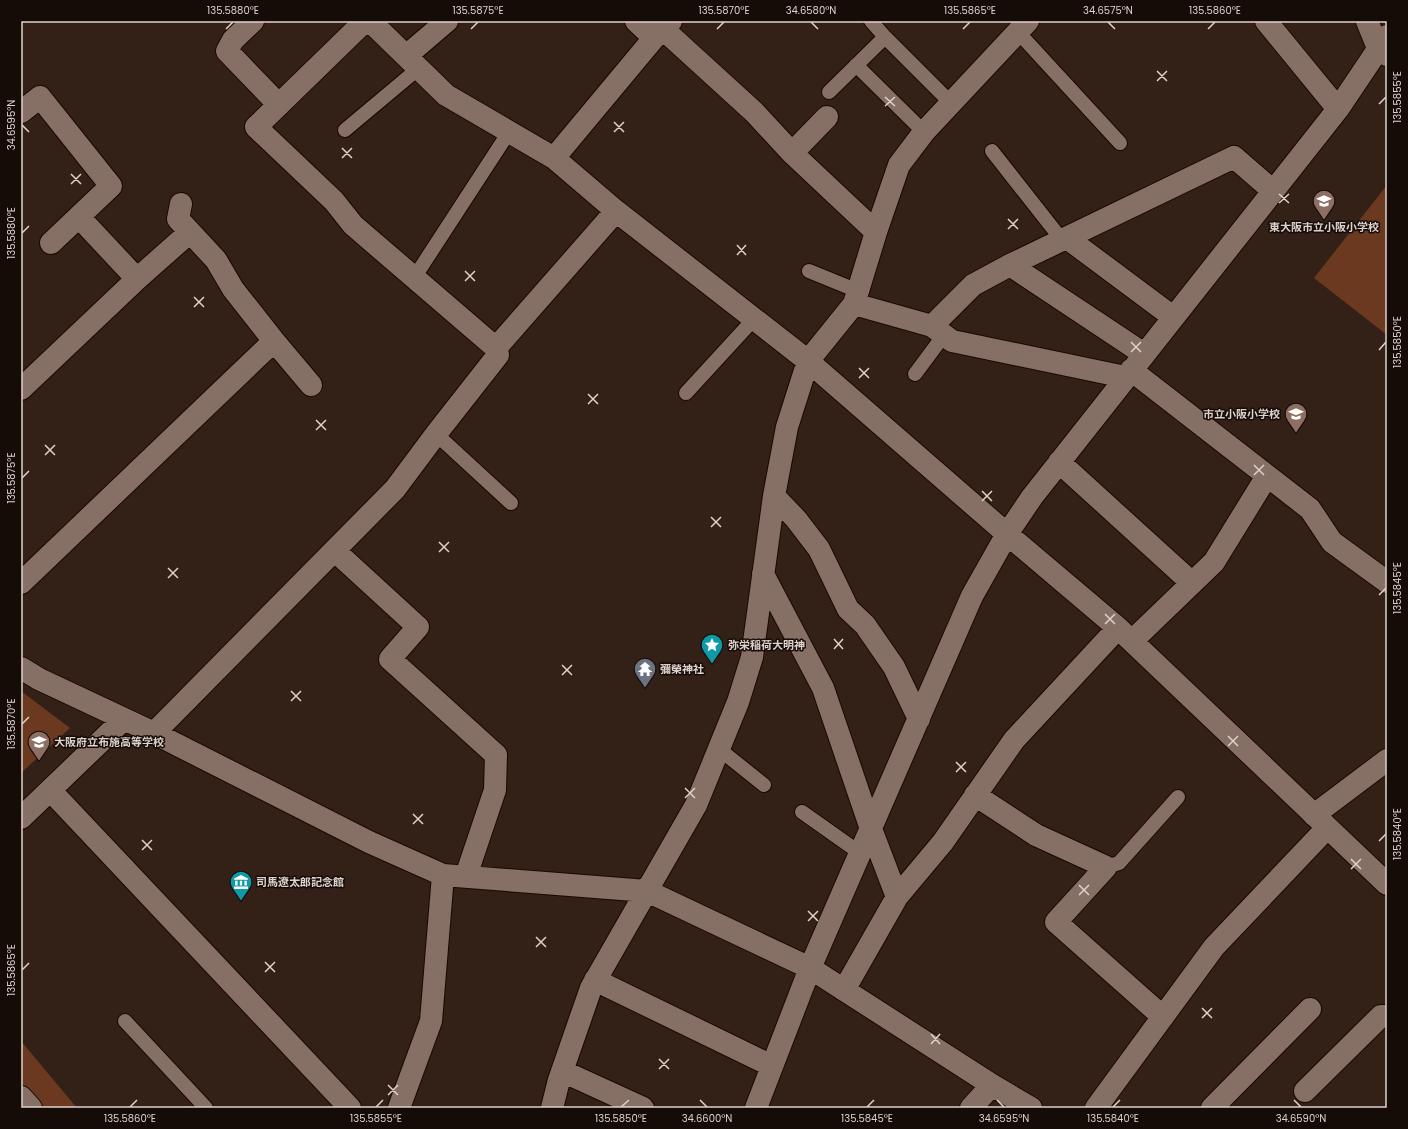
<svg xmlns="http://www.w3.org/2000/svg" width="1408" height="1129" font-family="Poppins,'Noto Sans JP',sans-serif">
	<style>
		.green { fill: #6b391f }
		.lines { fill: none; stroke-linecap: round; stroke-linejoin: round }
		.service-casing { stroke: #1a0903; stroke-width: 16 }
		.minor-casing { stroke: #1a0903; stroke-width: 24 }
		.tertiary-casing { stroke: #1a0903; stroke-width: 24 }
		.service { stroke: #866f64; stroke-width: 14 }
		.minor { stroke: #866f64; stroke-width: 22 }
		.tertiary { stroke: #866f64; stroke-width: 22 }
		.ticks { fill: none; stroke: #dfd2cc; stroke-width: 1.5 }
		.labels { text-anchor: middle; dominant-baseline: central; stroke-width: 3; stroke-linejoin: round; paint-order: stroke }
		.poi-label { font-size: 11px; font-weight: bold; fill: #dfd2cc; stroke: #150c08; text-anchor: start }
		.neatline { fill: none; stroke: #dfd2cc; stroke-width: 1.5 }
		.ticks-label { font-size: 10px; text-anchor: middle; fill: #dfd2cc }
	</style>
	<rect width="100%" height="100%" fill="#332017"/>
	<path class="green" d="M1387,185V335L1314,278Z
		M21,691L70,728L21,773Z
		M21,1041L77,1108H39L21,1084Z"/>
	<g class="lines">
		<g class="service-casing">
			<path id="service" d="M1017,31L1120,143
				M885,37L951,103
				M856,65L924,132
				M829,92L885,37L871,21
				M345,130L419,68
				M992,151L1062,240
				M809,271L858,291
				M414,278L509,132
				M915,374L944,335
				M686,393L754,319
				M436,434L511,503
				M719,749L764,785
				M802,812L860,853
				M1106,867L1119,863L1178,797
				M125,1021L206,1108"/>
		</g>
		<g class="minor-casing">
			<path id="minor" d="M253,21L233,40L227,51L279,105
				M365,21L256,127L334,201L353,225L496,348
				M370,21L446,95L554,158L616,211L808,361L1007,534L1118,628L1387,884
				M636,21L654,38
				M1266,21L1338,109
				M1367,21L1378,48L1387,55
				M663,29L754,112L792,153L876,232
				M406,56L447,21
				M21,112L40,97L111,186L51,243
				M792,153L827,117
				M554,158L654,38L671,21
				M181,204L178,219L216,260L233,289L274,341L311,385
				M79,217L137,279
				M1067,238L1173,317
				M1010,265L1144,354
				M854,304L932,326L952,341L1125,377
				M932,326L973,285L1010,265L1234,157L1273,191
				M1131,370L1310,509L1332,542L1387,582
				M21,389L137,279L190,232
				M1059,462L1192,583
				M774,496L796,519L819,549L848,609L865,625L894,667L919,719
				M335,551L418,627L390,659L496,755L495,790L466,876
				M763,574L823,688L871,829L897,897
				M21,583L274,341
				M1132,641L1214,562L1267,476
				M21,668L39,679L154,733L369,842L443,875L647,891L810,968L992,1085L1031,1108
				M154,733L395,489L436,434L498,355L496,348L616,211
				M50,790L350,1108
				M975,795L1036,835L1106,867L1056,922L1163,1017
				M21,818L124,719
				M595,980L772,1066
				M844,990L897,897L943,842L1014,740L1118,628
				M562,1071L643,1108
				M1305,1091L1381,1016H1387
				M21,1097L31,1108
				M399,1108L431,1021L443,875
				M552,1108L559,1080L591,988L696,805L738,702L752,657L774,496L787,427L808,361L854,304L876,232L899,165L924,132L1028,21
				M756,1108L810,968L972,596L1007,534L1032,497L1338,109L1387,36
				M971,1108L992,1085
				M1096,1108L1214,947L1327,828
				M1212,1108L1310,1009"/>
		</g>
		<g class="tertiary-casing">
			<path id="tertiary" d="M1314,815L1387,760"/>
		</g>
		<use href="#service" class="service"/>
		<use href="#minor" class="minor"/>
		<use href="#tertiary" class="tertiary"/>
	</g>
	<path class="ticks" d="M811,22L818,29M1108,22L1115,29M226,29L233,22M471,29L478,22M717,29L724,22M963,29L970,22M1208,29L1215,22M1157,71L1167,81M1157,81L1167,71M885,97L895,106M1379,104L1386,97M885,106L895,97M614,122L624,132M22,125L29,132M614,132L624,122M342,148L352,158M342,158L352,148M71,174L81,184M71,184L81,174M1279,194L1289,203M1279,203L1289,194M1008,219L1018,229M1008,229L1018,219M22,233L29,226M737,245L746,255M737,255L746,245M465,271L475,281M465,281L475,271M194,297L204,307M194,307L204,297M1131,342L1141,352M1379,350L1386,342M1131,352L1141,342M859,368L869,378M859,378L869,368M588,394L598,404M588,404L598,394M316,420L326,430M316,430L326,420M45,445L55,455M45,455L55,445M1254,465L1264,475M1254,475L1264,465M22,478L29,471M982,491L992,501M982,501L992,491M711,517L721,527M711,527L721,517M439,542L449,552M439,552L449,542M168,568L178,578M168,578L178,568M1379,595L1386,588M1105,614L1115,624M1105,624L1115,614M834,639L843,649M834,649L843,639M562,665L572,675M562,675L572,665M291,691L301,701M291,701L301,691M22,724L29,717M1228,736L1238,746M1228,746L1238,736M956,762L966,772M956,772L966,762M685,788L695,798M685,798L695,788M413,814L423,824M413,824L423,814M142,840L152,850M1379,841L1386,834M142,850L152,840M1351,859L1361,869M1351,869L1361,859M1079,885L1089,895M1079,895L1089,885M808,911L818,921M808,921L818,911M536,937L546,947M536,947L546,937M265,962L275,972M22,970L29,963M265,972L275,962M1202,1008L1212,1018M1202,1018L1212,1008M931,1034L940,1044M931,1044L940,1034M659,1059L669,1069M659,1069L669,1059M388,1085L398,1095M388,1095L398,1085M700,1100L707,1107M997,1100L1004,1107M1294,1100L1301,1107M130,1107L137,1100M376,1107L383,1100M621,1107L629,1100M867,1107L874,1100M1113,1107L1120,1100"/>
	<defs>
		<g id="school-pin" transform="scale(1.15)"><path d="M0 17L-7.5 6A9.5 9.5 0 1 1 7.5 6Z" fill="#8d6e63" stroke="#150c08"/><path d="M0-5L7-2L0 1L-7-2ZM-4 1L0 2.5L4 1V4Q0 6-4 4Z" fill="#fff"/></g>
		<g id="sight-pin" transform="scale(1.15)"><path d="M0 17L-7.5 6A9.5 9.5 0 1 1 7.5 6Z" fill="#0f9aa8" stroke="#150c08"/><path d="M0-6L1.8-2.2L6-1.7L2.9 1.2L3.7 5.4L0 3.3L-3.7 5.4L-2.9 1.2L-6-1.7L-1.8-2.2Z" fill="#fff"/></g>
		<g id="temple-pin" transform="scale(1.15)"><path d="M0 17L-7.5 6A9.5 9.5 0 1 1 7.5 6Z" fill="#6b7280" stroke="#150c08"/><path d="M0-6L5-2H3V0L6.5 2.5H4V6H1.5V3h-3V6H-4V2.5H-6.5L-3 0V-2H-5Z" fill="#fff"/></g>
		<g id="museum-pin" transform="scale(1.15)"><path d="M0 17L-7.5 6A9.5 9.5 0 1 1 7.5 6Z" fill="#0f9aa8" stroke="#150c08"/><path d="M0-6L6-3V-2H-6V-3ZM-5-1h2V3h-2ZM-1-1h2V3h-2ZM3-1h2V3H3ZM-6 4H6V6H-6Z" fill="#fff"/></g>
	</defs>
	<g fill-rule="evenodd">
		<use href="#school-pin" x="1324" y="201"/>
		<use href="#school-pin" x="1296" y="414"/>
		<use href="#sight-pin" x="712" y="645"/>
		<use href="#temple-pin" x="645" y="669"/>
		<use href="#school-pin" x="39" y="742"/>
		<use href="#museum-pin" x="241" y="882"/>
	</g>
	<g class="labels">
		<g class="poi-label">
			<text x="1324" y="227" text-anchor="middle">東大阪市立小阪小学校</text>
			<text x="1280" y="414" text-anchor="end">市立小阪小学校</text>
			<text x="728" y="645">弥栄稲荷大明神</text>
			<text x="660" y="669">彌榮神社</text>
			<text x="54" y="742">大阪府立布施高等学校</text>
			<text x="256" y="882">司馬遼太郎記念館</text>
		</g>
	</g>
	<rect width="1408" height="1129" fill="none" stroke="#150c08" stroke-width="44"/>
	<rect x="22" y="22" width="1364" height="1085" class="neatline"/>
	<g class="ticks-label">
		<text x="233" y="14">135.5880°E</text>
		<text x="478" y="14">135.5875°E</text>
		<text x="724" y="14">135.5870°E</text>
		<text x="811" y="14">34.6580°N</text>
		<text x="970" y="14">135.5865°E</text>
		<text x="1108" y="14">34.6575°N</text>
		<text x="1215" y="14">135.5860°E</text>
		<text transform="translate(1397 97) rotate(-90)" y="4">135.5855°E</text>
		<text transform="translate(11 125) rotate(-90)" y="4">34.6595°N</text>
		<text transform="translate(11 233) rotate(-90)" y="4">135.5880°E</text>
		<text transform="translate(1397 342) rotate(-90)" y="4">135.5850°E</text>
		<text transform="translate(11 478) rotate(-90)" y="4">135.5875°E</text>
		<text transform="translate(1397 588) rotate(-90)" y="4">135.5845°E</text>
		<text transform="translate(11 724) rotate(-90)" y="4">135.5870°E</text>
		<text transform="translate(1397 834) rotate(-90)" y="4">135.5840°E</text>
		<text transform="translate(11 970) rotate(-90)" y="4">135.5865°E</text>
		<text x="130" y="1122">135.5860°E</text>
		<text x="376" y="1122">135.5855°E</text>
		<text x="621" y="1122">135.5850°E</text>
		<text x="707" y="1122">34.6600°N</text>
		<text x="867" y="1122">135.5845°E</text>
		<text x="1004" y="1122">34.6595°N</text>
		<text x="1113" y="1122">135.5840°E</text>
		<text x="1301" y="1122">34.6590°N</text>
	</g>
</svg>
